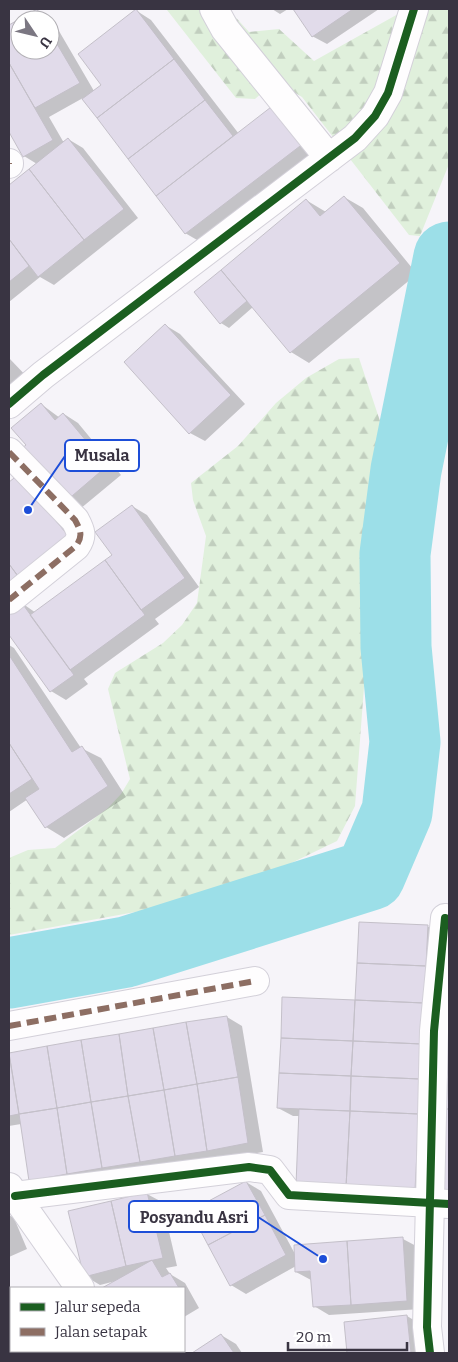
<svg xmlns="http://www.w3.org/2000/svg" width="458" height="1362" font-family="Bitter,serif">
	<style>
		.forest { fill: url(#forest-firs) }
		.shadow { fill: #0003; fill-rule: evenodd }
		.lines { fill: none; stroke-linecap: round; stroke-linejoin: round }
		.river { stroke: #9cdfe8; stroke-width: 71 }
		.building { fill: #e1dbea; stroke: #c4c0c9 }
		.minor-casing { stroke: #d3d0d9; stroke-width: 30 }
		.minor { stroke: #fefdfe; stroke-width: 28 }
		.quiet { stroke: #8d6e63; stroke-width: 6; stroke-dasharray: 12 6; stroke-linecap: butt }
		.cycleway-casing { stroke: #fff; stroke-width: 11 }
		.cycleway { stroke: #1b5e20; stroke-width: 8 }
		.leader { fill: none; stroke: #1d4ed8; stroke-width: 2 }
		.callout-dot { fill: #1d4ed8; stroke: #fff; stroke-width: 2 }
		.callout { fill: #fff; stroke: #1d4ed8; stroke-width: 2 }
		.callout-label { font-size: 16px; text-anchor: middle; font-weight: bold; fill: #393442 }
	</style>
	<defs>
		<pattern id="forest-firs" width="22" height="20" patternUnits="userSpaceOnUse" patternTransform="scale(1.25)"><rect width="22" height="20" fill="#e0f0dc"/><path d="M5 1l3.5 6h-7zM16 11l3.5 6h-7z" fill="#c1cebe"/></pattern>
	</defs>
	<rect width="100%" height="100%" fill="#f6f4f9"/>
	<path class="forest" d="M169,9H228L249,32L279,29L314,61L407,9H449V164L420,236L409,235L302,97C282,84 274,82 255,99L236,98L167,10Z
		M359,358L397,472L384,505L375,542L355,806L337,841L223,896L9,935V858L28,850L55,848L108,808L121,794L130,779L108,689L115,673L163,643L182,625L197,603L206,536L193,500L191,483L238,446L276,403L306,378L339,359Z"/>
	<path class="shadow" d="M272,9H288L280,14Z
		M294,9H379L327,44L312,36Z
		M37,10L52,19L94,91L102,85L137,11L151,20L239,134L275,106L322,154L204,244L185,233L83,98L49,117L64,143L68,139L83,148L138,218L54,285L40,277L9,302V186L37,164L24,156L9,129V26ZM20,20H50V50H20Z
		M344,197L363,208L417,274L309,363L291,352L253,307L229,328L221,323L306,200L326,212Z
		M165,325L180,334L245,404L205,441L190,433Z
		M9,358L31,381L9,402Z
		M41,404L60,418L64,414L78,423L121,475L80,509L27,445Z
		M18,476L26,481L77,543L9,602V484Z
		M132,506L147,515L199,587L155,619L159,624L84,679L88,684L66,700L51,691L9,632V608L19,601L36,613L114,555Z
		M9,645L14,648L81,748L101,758L126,797L64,838L46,827L28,799L9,812Z
		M427,926L442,935L430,1197L300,1116H293L278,1108L356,1001Z
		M227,1017L242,1026L263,1152L45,1188L30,1180L21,1124L9,1126V1054Z
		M449,1081V1193L443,1189Z
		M246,1182L261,1191L295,1254L403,1239L418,1247L421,1309L329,1315L314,1306L311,1280L296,1272V1266L246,1294L231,1285Z
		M147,1194L162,1202L177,1266L166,1268L170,1274L185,1283L199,1308L184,1317V1288H105L116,1281L100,1285L85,1276Z
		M9,1215L14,1218L27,1249L9,1257Z
		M407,1316L422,1325L425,1353H349L345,1323Z
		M221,1335L236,1344L242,1353H194Z
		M70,1351H84L88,1353H59Z"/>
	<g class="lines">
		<path class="river" d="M9,973L126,952L370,875L397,812L405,742L396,647L395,554L406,470L449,257"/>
	</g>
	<path class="building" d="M37,9L43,20H20V50H50V32L80,83L35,108L9,63V25Z
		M136,9L174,59L97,118L82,99L101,85L78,54Z
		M293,9H353L312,37Z
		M174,59L205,100L128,159L97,118Z
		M9,63L53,140L23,157L9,132Z
		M205,100L233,136L156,196L128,159Z
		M275,104L304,143L185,234L156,196Z
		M68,138L124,209L84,240L29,169Z
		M29,169L84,240L38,277L9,239V185Z
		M344,196L400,263L290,353L221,270L306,199L320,216Z
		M9,239L29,266L9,282Z
		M221,270L247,301L220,324L194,292Z
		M165,324L231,395L189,434L124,362Z
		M41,403L55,420L63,413L107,466L65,502L21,449L26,445L11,428Z
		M18,475L70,538L21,580L9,564V482Z
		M132,505L185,578L141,610L105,560L112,555L95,532Z
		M105,560L145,615L70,670L30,615Z
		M9,564L17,575L9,582Z
		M19,599L74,675L50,692L9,635V607Z
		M9,655L72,752L82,746L108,786L45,828L25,798L39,789L9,743Z
		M9,743L32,779L9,794Z
		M359,922L428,925L426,966L357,963Z
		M357,963L426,966L424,1003L355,1000Z
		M282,997L355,1000L353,1041L281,1038Z
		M355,1000L424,1003L422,1044L353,1041Z
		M227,1016L238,1077L197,1084L186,1022Z
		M186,1022L197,1084L164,1090L153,1028Z
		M153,1028L164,1090L128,1096L119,1034Z
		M119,1034L128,1096L91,1102L81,1040Z
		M281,1038L353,1041L351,1076L279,1073Z
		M81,1040L91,1102L57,1108L47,1046Z
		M353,1041L422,1044L420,1079L351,1076Z
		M47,1046L57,1108L19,1114L9,1053Z
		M9,1054L19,1114L9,1116Z
		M279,1073L351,1076L350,1111L277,1108Z
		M351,1076L420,1079L419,1114L350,1111Z
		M238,1077L248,1143L207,1151L197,1084Z
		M448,1078H449V1109H446Z
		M197,1084L207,1151L175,1156L164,1090Z
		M164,1090L175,1156L140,1162L128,1096Z
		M128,1096L140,1162L102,1168L91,1102Z
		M91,1102L102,1168L67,1174L57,1108Z
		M57,1108L67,1174L29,1181L19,1114Z
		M299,1109L350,1111L346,1187L296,1185Z
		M446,1109H449V1190H441Z
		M350,1111L419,1114L415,1190L346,1187Z
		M246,1181L265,1215L208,1245L190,1211Z
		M147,1192L163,1258L126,1266L111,1201Z
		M111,1201L126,1266L84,1277L68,1211Z
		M265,1215L286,1255L230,1286L208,1245Z
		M403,1237L407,1301L351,1305L347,1241Z
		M347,1241L351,1305L313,1307L310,1271L295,1272L294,1245Z
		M152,1260L162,1277L170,1273L179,1288H102Z
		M407,1315L411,1353H347L344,1322Z
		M221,1334L234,1353H192Z"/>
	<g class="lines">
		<g class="minor-casing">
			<path id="minor" d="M214,9L225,29L329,158
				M9,163V164
				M9,404L43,375L355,138L375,116L388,93L414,9
				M9,452L75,520C81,531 83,536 76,546L9,600
				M9,1026L255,981
				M9,1187L80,1288
				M15,1196L249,1167L270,1170L289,1195L449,1204
				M123,1351L125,1353
				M430,1353L427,1327L434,1031L445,918"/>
		</g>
		<use href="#minor" class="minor"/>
		<path class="quiet" d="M9,163V164
			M9,452L75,520C81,531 83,536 76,546L9,600
			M9,1026L255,981"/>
		<g class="cycleway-casing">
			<path id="cycleway" d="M9,404L43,375L355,138L375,116L388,93L414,9
				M15,1196L249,1167L270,1170L289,1195L449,1204
				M430,1353L427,1327L434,1031L445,918"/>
		</g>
		<use href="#cycleway" class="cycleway"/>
	</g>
	<path class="leader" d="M28 510L65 456M323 1259L258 1217"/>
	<g class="callout-dot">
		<circle cx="28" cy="510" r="5"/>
		<circle cx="323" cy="1259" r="5"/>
	</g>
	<g class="callout">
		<rect x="65" y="440" width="74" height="31" rx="5"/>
		<rect x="129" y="1201" width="129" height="31" rx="5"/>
	</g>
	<g class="callout-label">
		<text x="102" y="461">Musala</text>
		<text x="194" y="1223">Posyandu Asri</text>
	</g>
	<rect width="458" height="1362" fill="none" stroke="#393442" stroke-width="20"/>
	<rect x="10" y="1287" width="175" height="65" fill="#ffffff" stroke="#b0aeb3"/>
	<rect x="20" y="1303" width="25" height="8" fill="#1b5e20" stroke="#b0aeb3"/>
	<text x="55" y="1312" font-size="15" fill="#393442">Jalur sepeda</text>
	<rect x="20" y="1328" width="25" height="8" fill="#8d6e63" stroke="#b0aeb3"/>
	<text x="55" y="1337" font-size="15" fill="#393442">Jalan setapak</text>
	<g transform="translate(35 35) rotate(125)"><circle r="24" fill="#ffffff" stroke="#b0aeb3"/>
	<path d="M0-4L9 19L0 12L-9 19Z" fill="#7b7782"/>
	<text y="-8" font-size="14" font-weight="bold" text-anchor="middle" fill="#393442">U</text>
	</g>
	<path d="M288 1342v8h119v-8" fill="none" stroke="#393442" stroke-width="2.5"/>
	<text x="296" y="1342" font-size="15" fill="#393442" stroke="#ffffff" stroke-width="4" paint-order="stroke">20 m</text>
</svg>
